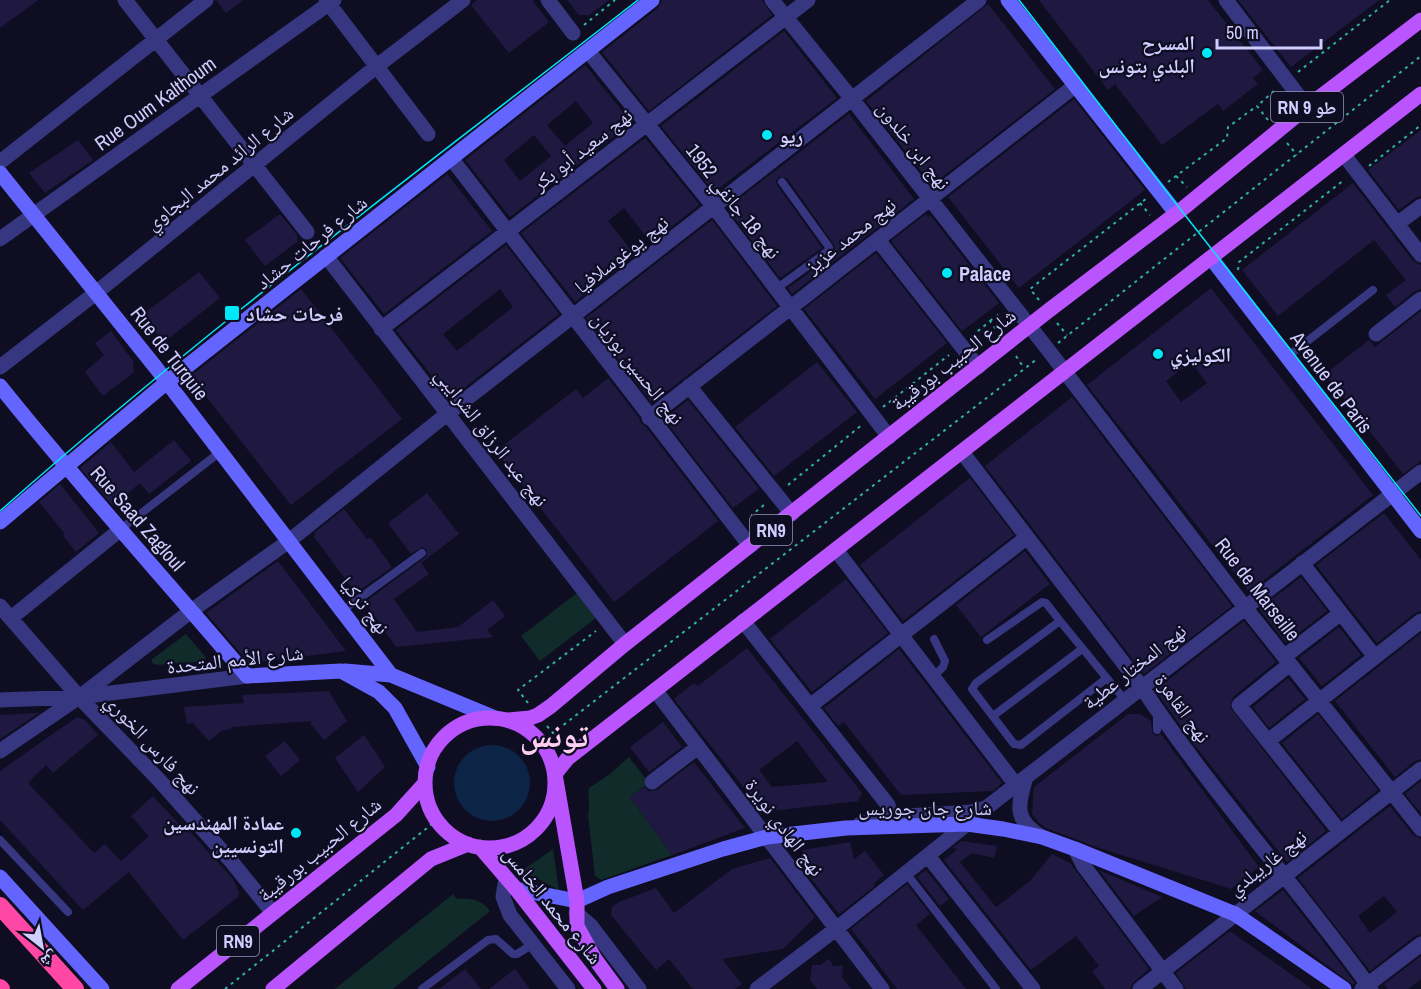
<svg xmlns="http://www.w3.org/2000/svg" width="1421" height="989" font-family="'Archivo Narrow','Noto Naskh Arabic',sans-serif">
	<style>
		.green { fill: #102b29 }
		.water { fill: #0c2446 }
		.building { fill: #1f1942; fill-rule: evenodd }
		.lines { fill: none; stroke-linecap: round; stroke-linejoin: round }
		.path { stroke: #2cb3a6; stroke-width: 2; stroke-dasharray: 3 4.5; stroke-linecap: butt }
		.lane { stroke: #373781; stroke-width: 8 }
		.street { stroke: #373781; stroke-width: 15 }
		.secondary { stroke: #6465ff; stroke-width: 15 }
		.primary { stroke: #b954ff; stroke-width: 15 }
		.highway { stroke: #ff48a6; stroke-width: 18 }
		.tram { stroke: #00e8f8; stroke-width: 1.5 }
		.poi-dot { fill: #00e8f8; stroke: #0f0d21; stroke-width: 2 }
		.labels { text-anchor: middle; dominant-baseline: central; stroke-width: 4.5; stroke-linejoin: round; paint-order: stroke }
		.shield { fill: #0f0d21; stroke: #9693bc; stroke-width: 1.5 }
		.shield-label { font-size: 18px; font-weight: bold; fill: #d0cdff }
		.poi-label { font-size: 20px; font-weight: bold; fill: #d0cdff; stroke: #0f0d21; text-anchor: start }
		.street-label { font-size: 20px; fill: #d0cdff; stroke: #0f0d21 }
		.town-label { font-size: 32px; font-weight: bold; fill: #ffcfef; stroke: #0f0d21 }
	</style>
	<rect width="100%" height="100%" fill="#0f0d21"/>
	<path class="green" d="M577,593L596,618L540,661L521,636Z
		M186,634L204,655L206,658L204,661L156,665L152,663V659Z
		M629,757L649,783L630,797L672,855L601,880L595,876L588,815C591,805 587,798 589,788L610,774Z
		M553,849L559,890L522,871Z
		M453,894L457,899C469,897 483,900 490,911L393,989H335Z"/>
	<path class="water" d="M454 783a38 38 0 1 1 76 0a38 38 0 1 1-76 0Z"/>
	<path class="building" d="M0,0H38L0,28Z
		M216,0H243L226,13Z
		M477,0H532L549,22L509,53L471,5Z
		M567,0H609L589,15H579Z
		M662,0H762L772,15L649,111L602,52L658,8Z
		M1039,0H1208L1263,70L1253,78L1258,84L1223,111L1218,104L1162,145L1115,84L1108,90Z
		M1238,0H1379L1291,67Z
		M988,4L1055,89L932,185L866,101Z
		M784,31L837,98L714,192L661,126Z
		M585,65L632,123L510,217L465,160ZM576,101L593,123L565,146L547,125ZM534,135L551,156L520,181L504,160Z
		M1074,99L1145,190L1019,288L948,197Z
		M849,114L914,199L792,294L788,288L832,256L835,246L787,178L779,177L776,180L777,185L822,248L780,278L727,208Z
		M1421,130V196L1415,198L1399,210L1368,170Z
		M645,138L699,204L698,206L651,243L624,208L608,221L635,255L575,302L521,233Z
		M78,140L93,160L45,193L29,173Z
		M447,174L492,231L384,314L340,258Z
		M1353,183L1413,261L1421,265V289L1415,291L1395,307L1386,295L1406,280L1374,240L1278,316L1242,270Z
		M280,214L297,235L298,241L265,266L245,240Z
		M926,214L928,217L930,215L999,303L962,331L891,241Z
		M712,220L777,306L652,403L586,318Z
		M506,245L559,314L450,399L396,330ZM500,289L513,307L457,351L443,334Z
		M876,253L947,343L875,399L804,309Z
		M199,272L220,298L164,342L142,315Z
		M1211,288L1373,495L1249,592L1087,385ZM1191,362L1207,383L1181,402L1166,381Z
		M301,289L402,419L291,505L193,380V374Z
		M1421,311V461L1403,474L1325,374L1369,340L1375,347Z
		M111,331L133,361L134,372L103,396L85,372L104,355L95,343Z
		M817,362L857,412L774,476L735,427Z
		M608,378L639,418L641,423L646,427L718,521L614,602L496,451L576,389L583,398Z
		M1072,397L1232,606L1144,674L985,466Z
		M688,400L759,489L733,508L664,419Z
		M174,440L191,461L149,494L140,483L113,506L80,468L111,442L134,472Z
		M970,478L1014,535L903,621L860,565Z
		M60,484L99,533L76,552L63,536L65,534L39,502Z
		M427,493L459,534L421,563L429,574L394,599L417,632L458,627L493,600L505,616L487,630L493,637L396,647L365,602L427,556V550L422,547L411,554L388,523Z
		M344,509L367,539L370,537L392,567L356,593L314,537L315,532Z
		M1384,513L1421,560V611L1415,613L1377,643L1316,565Z
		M1025,551L1050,584L981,637L956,605Z
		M278,561L346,651L249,663L206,613Z
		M1301,577L1327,611L1286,643L1259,609Z
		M846,579L888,633L812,692L770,639Z
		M1244,621L1276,662L1233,697L1230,707L1326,831L1287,862L1193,743L1155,690Z
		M1339,627L1361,655L1322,686L1299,658Z
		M1421,633V759L1415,761L1395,777L1335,701Z
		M747,648L862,793L858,801L763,812L674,699L694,683L698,686ZM797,741L828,782L772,787L759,770Z
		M899,649L1002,783L993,791L901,795L844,722L838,726L824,708Z
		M1288,678L1305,699L1269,728L1253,707Z
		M329,691L347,721L324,740L310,723L312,721L231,727V729L221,731L209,741L193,723L187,724L184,707L244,703L242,695Z
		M39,713L0,739V715Z
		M1128,714H1140L1151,721L1152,733L1156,736L1161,734L1259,867L1231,889L1096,847L1046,828L1039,823L1032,814L1034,787Z
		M1318,714L1378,790L1342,819L1282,743Z
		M77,717L85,720L98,735L53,773L46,765L28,783L94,853L105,844L121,861L149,836L131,816L153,796L179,824L181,822L233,879L239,892L238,897L183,940L129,872L83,910L0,820V771Z
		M663,722L682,747L649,772L630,747Z
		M364,735L385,767L358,792L335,758Z
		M285,741L300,760L281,776L265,756Z
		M694,762L745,828L672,855L630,797L644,787L649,791L657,790Z
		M1421,781V813L1405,794Z
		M1390,806L1413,835L1421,839V934L1415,936L1370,971L1298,878ZM1384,896L1397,912L1370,933L1358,916Z
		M961,841L997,846L994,858L972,853L960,862L996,907L1030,881L1052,854L1070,863L1149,969L1134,982L1130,989H1105L1092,971L1099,966L1076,936L1031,970L944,860L958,849L952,848Z
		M850,842L854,859L865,851L884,875L873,884L875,886L839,914L798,862L803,850Z
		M770,858L815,917L783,949L722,959L742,984L735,989H693L669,959L656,970L611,915L612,907L619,902L656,888L674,913L732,869Z
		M926,870L949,899L940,906L917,877Z
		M1099,870L1162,897L1134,916Z
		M907,884L930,914L916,925L966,989H897L851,929Z
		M1283,890L1335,957L1355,983L1353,985L1255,911Z
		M1230,931L1312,989H1186L1176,973Z
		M1421,956V979L1408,989H1387L1384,984Z
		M829,959L833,966H843L842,977L851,989H817L810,980L812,965H820Z
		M465,969L481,989H439Z
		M515,969L530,989H489Z"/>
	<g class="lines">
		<path class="path" d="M584,25L615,0
			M1298,72L1390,0
			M1268,120L1257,106L1275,90
			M1287,143L1297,155
			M1369,166L1421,125
			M1176,176L1187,187
			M1168,182L1227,138L1228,127L1257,106
			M1140,203L1150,215
			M1238,270L1239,262L1344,180
			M1039,300L1030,289L1147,198
			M990,321L1000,313
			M1057,323L1067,335
			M972,336L990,321L998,332
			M1058,343L1421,56
			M1016,356L1024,368
			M883,407L949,355
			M788,485L863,424
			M752,525V515L765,504
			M528,703L518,690L596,631
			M547,726L553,733L1037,359
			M225,989L437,820"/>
		<path class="lane" d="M776,289L828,251L829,247L782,182
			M1287,357L1373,290
			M121,529L220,452
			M342,611L422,553
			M987,640L1042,602L1046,603L1060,621
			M933,677L943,667L945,661L934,639
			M1107,678L1021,745L1014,744L972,689L976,683L1060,621L1124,699
			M1157,715V730
			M993,716L1082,649
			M0,840L68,912
			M906,873L996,989
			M422,989L488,940L496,939L513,954H517L533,944"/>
		<path class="street" d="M125,0L307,232
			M326,0L428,134
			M548,0L573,33
			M772,0L852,99L1049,351L1244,606L1421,829
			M1226,0L1307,107
			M588,51L714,207L889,437
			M1344,155L1421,255
			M451,158L750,546
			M0,162L206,0
			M1397,224L1421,206
			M0,239L334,0
			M878,240L978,367
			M326,256L625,644
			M381,329L808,0
			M1376,334L1421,299
			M0,367L97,292L377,66L463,0
			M689,386L792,514
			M649,418L1076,85
			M962,452L1141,686C1211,792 1297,886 1371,989
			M836,550L1016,785
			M1302,563L1375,657
			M0,606L79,697L159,780L231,861L273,913
			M11,618L121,529
			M743,621L888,805L891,817
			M1285,656L1341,613
			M1290,664L1239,705L1340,832
			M655,690L882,989
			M0,700L79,697L247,676
			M810,706L1026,538
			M1268,741L1421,621
			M0,751L82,695L191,611L289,541L447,414L979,0
			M1026,777C1018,806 1013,820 1042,837
			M652,782L698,747
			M860,824L891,817L971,812L986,808L1421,472
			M1075,849L1083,865L1176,989
			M928,856L1033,989
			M506,878L503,897L510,915L568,989
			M576,913L591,926L639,989
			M757,989L836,929L967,824
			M1140,989L1421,769
			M1362,989L1421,944"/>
		<path class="secondary" d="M1008,0L1176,213
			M0,173L157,369L391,675
			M1211,258L1421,531
			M0,386C79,485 165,579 247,676L341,671L379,692L395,708L428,767
			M0,522L167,382L652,0
			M345,671L391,675L495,718
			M0,877L102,989
			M516,889L577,901L608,887L723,849L767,837L846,828L967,824L1003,829L1042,837L1075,849L1235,914L1344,989"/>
		<path class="primary" d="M425 783a65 65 0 1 1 130 0a65 65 0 1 1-130 0Z
			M507,720L530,718L538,715L551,706L625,644L1048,311L1181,210L1307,107L1421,20
			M480,847L516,889L594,989
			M178,989L396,815L425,783
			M273,989L431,859L468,844
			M617,989L595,959L577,926V901L555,774L568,758L1421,94"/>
		<path class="highway" d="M0,906L75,989
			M0,988L1,989"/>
		<path class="tram" d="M1019,0L1181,210L1421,516
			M0,511C204,330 423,168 638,0"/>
	</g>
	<g class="poi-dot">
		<circle cx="1207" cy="53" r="6"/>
		<circle cx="767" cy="135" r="6"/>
		<circle cx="947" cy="273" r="6"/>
		<rect x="224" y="305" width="16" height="16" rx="3"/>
		<circle cx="1158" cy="354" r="6"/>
		<circle cx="296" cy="833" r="6"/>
	</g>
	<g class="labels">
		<g class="shield">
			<rect x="1271" y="92" width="72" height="30" rx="4.5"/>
			<rect x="750" y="515" width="42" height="30" rx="4.5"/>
			<rect x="217" y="926" width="42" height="30" rx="4.5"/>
		</g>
		<g class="shield-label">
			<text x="1307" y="107">RN 9 طو</text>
			<text x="771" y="530">RN9</text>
			<text x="238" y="941">RN9</text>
		</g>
		<g class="poi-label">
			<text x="1195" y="42" text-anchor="end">المسرح<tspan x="1195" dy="23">البلدي بتونس</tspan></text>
			<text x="779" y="135">ريو</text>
			<text x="959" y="273">Palace</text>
			<text x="246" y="313">فرحات حشاد</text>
			<text x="1170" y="354">الكوليزي</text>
			<text x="284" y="822" text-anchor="end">عمادة المهندسين<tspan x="284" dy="23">التونسيين</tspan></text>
		</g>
		<g class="street-label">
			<text transform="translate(155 103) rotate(-36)">Rue Oum Kalthoum</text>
			<text transform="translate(914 145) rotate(52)">نهج ابن خلدون</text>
			<text transform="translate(582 149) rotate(-38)">نهج سعيد أبو بكر</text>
			<text transform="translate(219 168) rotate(-39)">شارع الرائد محمد البجاوي</text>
			<text transform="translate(734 201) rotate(52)">نهج 18 جانفي 1952</text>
			<text transform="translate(850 235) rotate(-38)">نهج محمد عزيز</text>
			<text transform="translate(311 242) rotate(-39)">شارع فرحات حشاد</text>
			<text transform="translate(621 254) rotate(-38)">نهج يوغوسلافيا</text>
			<text transform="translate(170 353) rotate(52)">Rue de Turquie</text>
			<text transform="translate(953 359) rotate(-38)">شارع الحبيب بورقيبة</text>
			<text transform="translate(638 368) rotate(52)">نهج الحسين بوزيان</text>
			<text transform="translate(1332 382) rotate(53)">Avenue de Paris</text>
			<text transform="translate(492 437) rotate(52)">نهج عبد الرزاق الشرايبي</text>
			<text transform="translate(138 518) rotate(49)">Rue Saad Zagloul</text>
			<text transform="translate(1258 589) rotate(52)">Rue de Marseille</text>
			<text transform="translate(365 605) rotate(52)">نهج تركيا</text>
			<text transform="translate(235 659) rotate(-6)">شارع الأمم المتحدة</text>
			<text transform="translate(1134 666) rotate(-38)">نهج المختار عطية</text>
			<text transform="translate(1183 708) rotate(54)">نهج القاهرة</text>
			<text transform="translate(153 744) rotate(47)">نهج فارس الخوري</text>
			<text x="925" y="807">شارع جان جوريس</text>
			<text transform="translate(785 827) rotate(53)">نهج الهادي نويرة</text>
			<text transform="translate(319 849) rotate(-39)">شارع الحبيب بورقيبة</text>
			<text transform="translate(1267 862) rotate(-38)">نهج غاريبلدي</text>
			<text transform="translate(553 905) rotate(51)">شارع محمد الخامس</text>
		</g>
		<g class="town-label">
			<text x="554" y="735">تونس</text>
		</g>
	</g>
	<g transform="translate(42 947) rotate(149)" stroke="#0f0d21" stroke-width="4.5" paint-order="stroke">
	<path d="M0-4.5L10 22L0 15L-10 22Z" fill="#d0cdff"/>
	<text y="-9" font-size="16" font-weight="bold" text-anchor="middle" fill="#d0cdff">ش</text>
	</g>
	<path d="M1217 39v9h104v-9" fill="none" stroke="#d0cdff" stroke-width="3"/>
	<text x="1226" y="39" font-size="18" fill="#d0cdff" stroke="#0f0d21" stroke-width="4.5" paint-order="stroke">50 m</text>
</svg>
